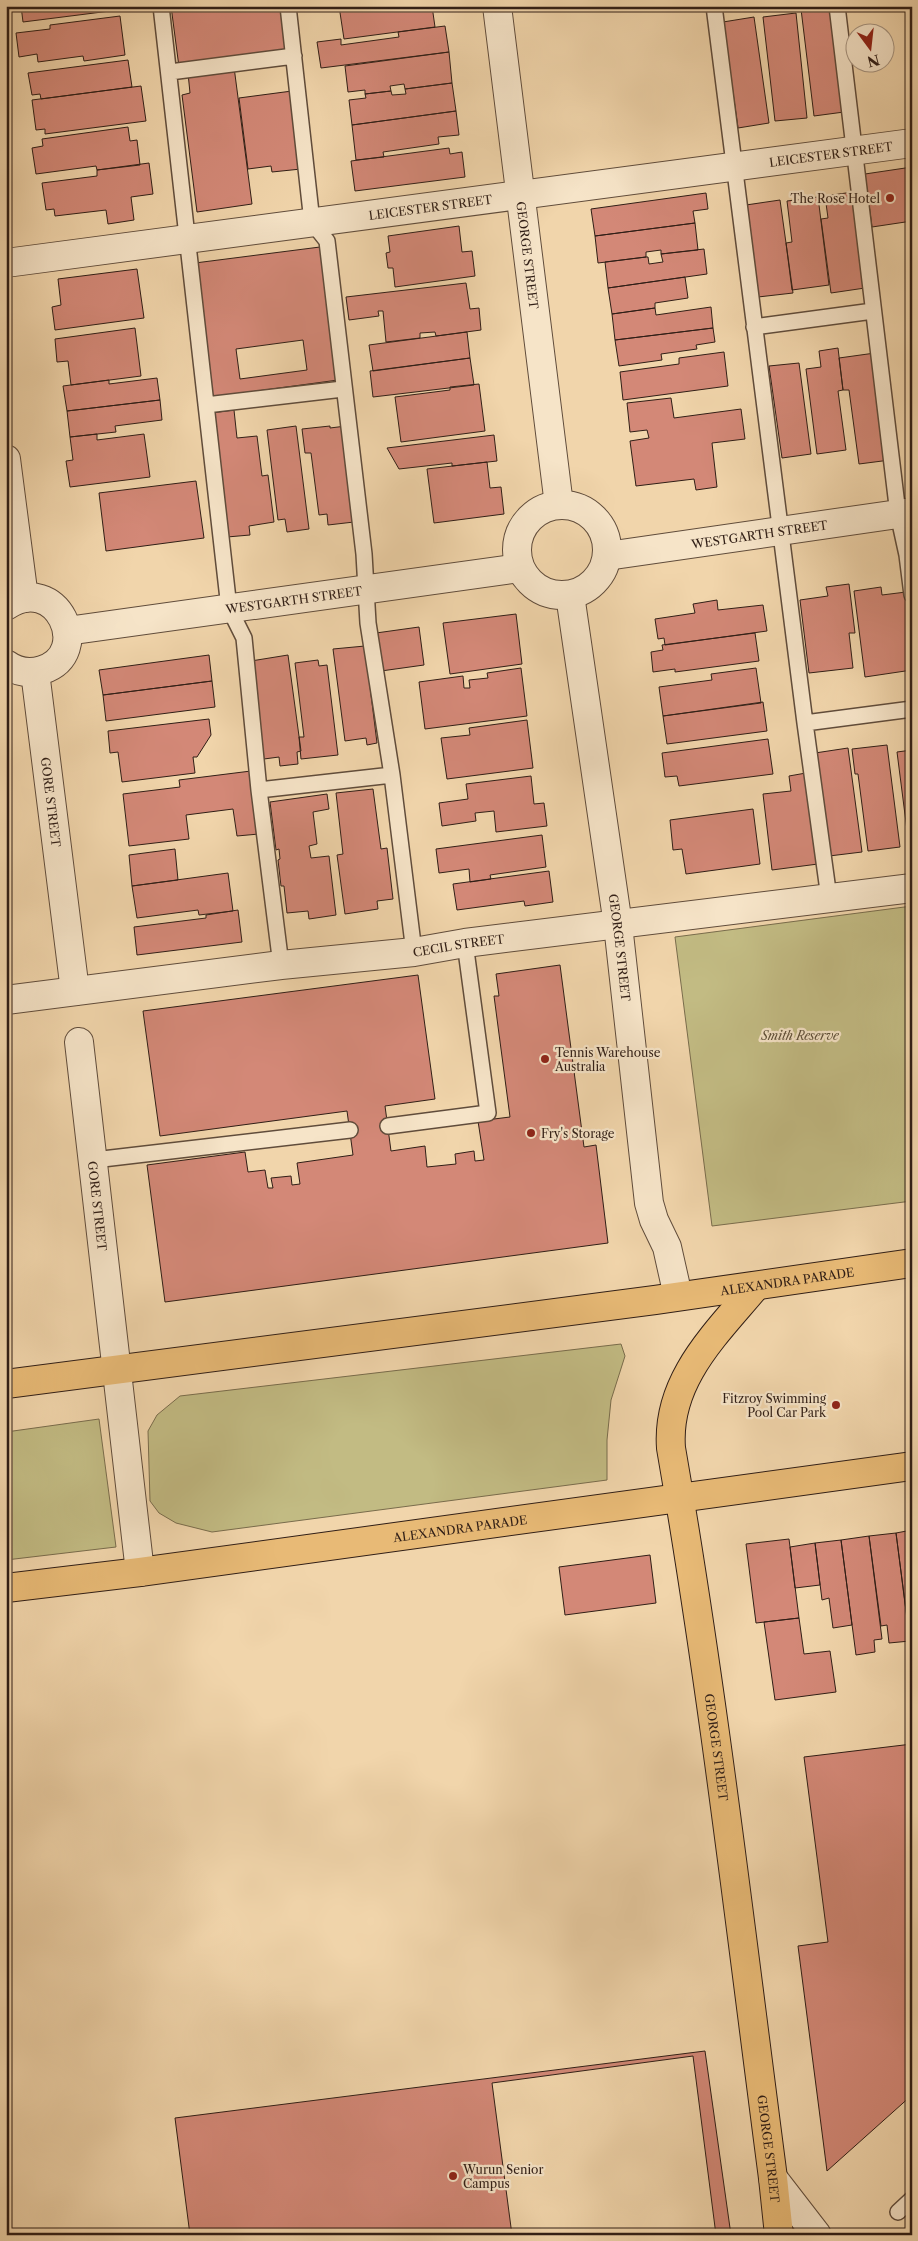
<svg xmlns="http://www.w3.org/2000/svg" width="918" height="2241" font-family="'Libre Caslon Text',serif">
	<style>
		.green { fill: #c2bb83; stroke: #796c4c }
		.building { fill: #d38877; stroke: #301e16; fill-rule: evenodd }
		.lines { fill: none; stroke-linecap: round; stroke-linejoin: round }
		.lane-casing { stroke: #604c3b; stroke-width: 18 }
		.street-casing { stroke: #604c3b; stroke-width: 30 }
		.primary-casing { stroke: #301e16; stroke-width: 30 }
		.highway-casing { stroke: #301e16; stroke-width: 30 }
		.lane { stroke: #f6e4c8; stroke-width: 15 }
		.street { stroke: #f6e4c8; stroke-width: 28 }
		.primary { stroke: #e8ba76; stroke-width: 28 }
		.highway { stroke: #e8ba76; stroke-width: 28 }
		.poi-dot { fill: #8f2418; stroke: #f6e4c8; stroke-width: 2 }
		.labels { text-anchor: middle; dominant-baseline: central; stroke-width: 4.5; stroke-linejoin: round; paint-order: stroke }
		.street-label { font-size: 12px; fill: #301e16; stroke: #f6e4c8 }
		.poi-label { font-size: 12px; fill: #301e16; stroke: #f6e4c8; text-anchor: start }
		.park-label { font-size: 12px; font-style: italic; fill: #5c4d37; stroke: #f6e4c8 }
	</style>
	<rect width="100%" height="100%" fill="#f1d5ab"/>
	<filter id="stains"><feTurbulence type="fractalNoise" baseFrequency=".004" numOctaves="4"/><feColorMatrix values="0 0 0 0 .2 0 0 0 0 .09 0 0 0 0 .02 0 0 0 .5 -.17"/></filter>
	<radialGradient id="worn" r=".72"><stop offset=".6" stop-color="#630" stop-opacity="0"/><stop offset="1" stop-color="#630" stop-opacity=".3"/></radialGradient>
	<path class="green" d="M912,906V1201L712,1226L675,937Z
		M621,1344L625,1356L611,1400L607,1440V1480L212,1532L176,1523L159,1513L150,1501L148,1431L157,1415L180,1396Z
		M99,1419L116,1547L6,1560V1432Z"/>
	<path class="building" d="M21,6H117L118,10L23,22Z
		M171,6H281L287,53L179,67Z
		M339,6H432L435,27L344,39Z
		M831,6L844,112L814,116L801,9Z
		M796,13L807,118L775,121L763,17Z
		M120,16L125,55L84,61L83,56L38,62L37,54L19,57L16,33L50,29V25Z
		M754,17L769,123L738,128L723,22Z
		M445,26L449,52L321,68L317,42L341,39V45L399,37L398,32Z
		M449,52L452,83L405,89L404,84L390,86L391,91L365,94V90L348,92L345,66Z
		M128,60L132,87L41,99L40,94L32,95L28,73Z
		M234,67L252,204L197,212L182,95L190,93L188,73Z
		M452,83L456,111L352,125L349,100L366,98L365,94L391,91L392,95L406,94L405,89Z
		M141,86L146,121L45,134V129L36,130L32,100Z
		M292,91L301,169L272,172L271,166L248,169L239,98Z
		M456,111L459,135L438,137L439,144L383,152L384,157L356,160L352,125Z
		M128,127L130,141L137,140L140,165L97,170L96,166L36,174L32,148L43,146L42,139Z
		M449,148L450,154L462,152L465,177L355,191L351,161Z
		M149,163L153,194L131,197L134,220L108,224L106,210L55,216L54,209L46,210L42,183L97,176V170Z
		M912,167V221L872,227L865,174Z
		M853,192L865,288L831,293L821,219L828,218L825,196Z
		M706,193L708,209L693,211L695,223L595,236L591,209Z
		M818,197L829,285L792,290L786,243L792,242L787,201Z
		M780,200L793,293L758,297L746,205Z
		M695,223L698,250L661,254V250L646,252V257L598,263L595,236Z
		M459,226L462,252L472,251L475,276L395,287L393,268H388L386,253L390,252L388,236Z
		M320,247L338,380L213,397L195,263ZM303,340L307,370L240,379L236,349Z
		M704,249L707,274L608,288L605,262L646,257H648L649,264L663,262L661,254Z
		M137,269L144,318L55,330L52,307L61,305L58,279Z
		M685,277L688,298L655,303V308L612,314L608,288Z
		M466,283L470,309L479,308L481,330L436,336L435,332L420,333V338L386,342L383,311H378L379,316L349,320L346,297Z
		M711,307L713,328L615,340L612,314L655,308L656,315Z
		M135,328L141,376L71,385L68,361L57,362L55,339Z
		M713,328L715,342L696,345L697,349L661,354L662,360L619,366L615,340Z
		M467,332L470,358L373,371L369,345Z
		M838,348L843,390L838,391L846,450L817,454L806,369L821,367L819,351Z
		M724,352L728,386L623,400L620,372L679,364V358Z
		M875,353L890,460L859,464L849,390H843L839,358Z
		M470,358L474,385L373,397L370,371Z
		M799,363L811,454L782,458L769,366Z
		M157,378L160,400L67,411L63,386L109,380V384Z
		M479,384L485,431L401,442L395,397L450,390V387Z
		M671,398L674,418L741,409L745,439L712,443L717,487L696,490L694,479L636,486L630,441L649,438L647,430L630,432L627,403Z
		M160,400L162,420L115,426L116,432L70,437L67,411Z
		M234,410L237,438L257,436L262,476L268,475L274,522L249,526L250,535L227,537L211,413Z
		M296,426L309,529L287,532L285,519L278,520L267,430Z
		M330,426V428L346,426L354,522L328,525L327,514L319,515L311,453H305L302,429Z
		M97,434V440L144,434L150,477L70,487L66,461L73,460L70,437Z
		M494,435L497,461L452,466V463L399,469L387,448Z
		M487,462L490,488L501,487L504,514L434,523L427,469Z
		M196,481L204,538L106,551L99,493Z
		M849,584L855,633H849L853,668L809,673L800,600L828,596L826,587Z
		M881,587L882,595L906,592L912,630V670L865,677L854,591Z
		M717,600L718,610L763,605L767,631L665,645L664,638L658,639L655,619L695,613L693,604Z
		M516,614L522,664L450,674L443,623Z
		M419,627L424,665L381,671L376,633Z
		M755,633L759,661L675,672V669L653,672L651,652L663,650L662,645Z
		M365,646L377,743L367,745L366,738L345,741L333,649Z
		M209,655L212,681L103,695L99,670Z
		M288,655L301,751L297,752L298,764L280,766L279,757L264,759L251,661Z
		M318,660L319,666L327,665L338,755L301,759L299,737H304L295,663Z
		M521,668L527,716L425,729L419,682L463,676L464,688H470L469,680L488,678L487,673Z
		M756,668L761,703L663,716L659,687L712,680L711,674Z
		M212,681L215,707L106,721L103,695Z
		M763,702L767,731L667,744L663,716Z
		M209,719L211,735L197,757H193L195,773L122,782L118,752L110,753L108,731Z
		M527,720L533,768L447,779L441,738L470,735L469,728Z
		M768,739L773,774L679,786L677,776L665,777L662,753Z
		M887,745L900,847L868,851L858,774H855L852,749Z
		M848,748L862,852L829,856L815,753Z
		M912,750V846H909L897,752Z
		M251,771L259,834L237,836L233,809L186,815L189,839L129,846L123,794L180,787L179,780Z
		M806,773L818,864L772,870L763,794L791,791L789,776Z
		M531,776L534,804L544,803L547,826L496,832L494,811L475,813L476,821L442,826L439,803L468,799L466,784Z
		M373,789L381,849L387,848L393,899L377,901L378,909L345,914L337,855L343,854L336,793Z
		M327,794L329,809L313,812L317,844L309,846L311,858L329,856L336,915L309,919L308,911L287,913L284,886H281L278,860L280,859L279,849L276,850L270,802Z
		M753,809L760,864L686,874L682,849L673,850L670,820Z
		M542,835L546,867L490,875L491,879L470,882L469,869L439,873L436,849Z
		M175,849L178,880L132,886L129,855Z
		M549,871L553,902L525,906L524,901L457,910L453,884Z
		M228,873L233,911L199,915L198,910L137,918L132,886Z
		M238,910L242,942L137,955L134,927L206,918V915Z
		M560,965L584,1147L596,1145L608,1243L165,1302L147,1165L245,1152L248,1172L265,1170L268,1188H273L271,1178L291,1176L292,1185L300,1184L297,1163L353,1155L347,1111L160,1136L143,1011L418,975L435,1099L385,1106L391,1151L425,1146L427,1167L456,1164L455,1154L474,1151L475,1161L484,1160L478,1121L510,1117L494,996H499L496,974Z
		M912,1530V1635H909L896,1533Z
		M896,1533L910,1641L889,1643L887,1625L881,1626L869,1536Z
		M869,1536L882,1639L874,1640L875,1652L856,1655L841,1540Z
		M789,1539L799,1618L756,1623L746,1544Z
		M841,1540L852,1625L833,1628L829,1598L822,1600L815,1543Z
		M815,1543L820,1585L795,1588L790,1547Z
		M650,1555L656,1603L565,1615L559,1567Z
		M799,1618L804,1654L830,1651L836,1692L775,1700L764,1622Z
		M912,1744V2095L827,2171L798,1946L828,1942L804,1757Z
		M705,2051L731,2235H190L175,2118Z
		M693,2056L716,2235H512L492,2083Z"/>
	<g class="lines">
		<g class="lane-casing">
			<path id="lane" d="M161,6L229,608L244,638L259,790L281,965
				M288,6L312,222L327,241L364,554L368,623L392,775L414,952
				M714,6L805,723L829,898
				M837,6L898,514L907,555L912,595
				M170,72L294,56
				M754,327L873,311
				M206,405L343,389
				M805,723L912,709
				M259,790L392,775
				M388,1126L488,1113L465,943
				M94,1160L350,1130
				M898,2212L912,2199"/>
		</g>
		<g class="street-casing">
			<g id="street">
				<path id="s1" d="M497,6L559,505"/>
				<path id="s2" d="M6,263L912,143"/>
				<path d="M6,459L24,598"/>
				<circle cx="562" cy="550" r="45"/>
				<path id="s3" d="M607,556L912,512"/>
				<path id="s4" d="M570,595L618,925L649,1203L654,1220L667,1247L678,1296"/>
				<path d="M6,606C56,571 95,653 42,670C29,674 17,672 6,664"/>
				<path id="s5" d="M67,631L520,568"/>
				<path id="s6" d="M35,672L75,991"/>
				<path id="s7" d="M6,1000L281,965L414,952L465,943L912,888"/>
				<path id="s8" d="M79,1042L140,1572"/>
				<path d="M773,2178L817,2235"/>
			</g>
		</g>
		<g class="primary-casing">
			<g id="primary">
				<path id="s9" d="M756,1286C716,1334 666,1380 671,1448C713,1690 741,1934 773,2178L779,2235"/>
			</g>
		</g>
		<g class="highway-casing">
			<g id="highway">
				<path id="s10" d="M6,1384L655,1300L912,1263"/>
				<path id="s11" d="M6,1588L140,1572L912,1466"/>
			</g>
		</g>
		<use href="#lane" class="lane"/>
		<use href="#street" class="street"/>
		<use href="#primary" class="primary"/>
		<use href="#highway" class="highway"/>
	</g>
	<g class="poi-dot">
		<circle cx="890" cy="198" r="5"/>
		<circle cx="545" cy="1059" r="5"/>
		<circle cx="531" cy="1133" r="5"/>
		<circle cx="836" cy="1405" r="5"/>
		<circle cx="453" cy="2176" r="5"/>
	</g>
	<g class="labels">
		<g class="street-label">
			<text stroke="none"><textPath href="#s2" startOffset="832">LEICESTER STREET</textPath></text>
			<text stroke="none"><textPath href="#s2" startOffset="428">LEICESTER STREET</textPath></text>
			<text stroke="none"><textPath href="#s1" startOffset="251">GEORGE STREET</textPath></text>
			<text stroke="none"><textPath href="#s3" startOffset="154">WESTGARTH STREET</textPath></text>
			<text stroke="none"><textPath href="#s5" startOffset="229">WESTGARTH STREET</textPath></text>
			<text stroke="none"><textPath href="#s6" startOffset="131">GORE STREET</textPath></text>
			<text stroke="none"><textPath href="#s7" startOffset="456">CECIL STREET</textPath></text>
			<text stroke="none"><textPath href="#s4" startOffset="356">GEORGE STREET</textPath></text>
			<text stroke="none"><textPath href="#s8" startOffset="165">GORE STREET</textPath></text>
			<text stroke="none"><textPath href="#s10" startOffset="788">ALEXANDRA PARADE</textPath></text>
			<text stroke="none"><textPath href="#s11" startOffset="458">ALEXANDRA PARADE</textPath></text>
			<text stroke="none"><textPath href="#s9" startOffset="491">GEORGE STREET</textPath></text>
			<text stroke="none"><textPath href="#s9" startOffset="896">GEORGE STREET</textPath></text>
		</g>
		<g class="poi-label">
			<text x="880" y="198" text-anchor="end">The Rose Hotel</text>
			<text x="555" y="1052">Tennis Warehouse<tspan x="555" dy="14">Australia</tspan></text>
			<text x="541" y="1133">Fry's Storage</text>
			<text x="826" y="1398" text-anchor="end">Fitzroy Swimming<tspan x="826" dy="14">Pool Car Park</tspan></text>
			<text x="463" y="2169">Wurun Senior<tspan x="463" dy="14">Campus</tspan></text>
		</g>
		<g class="park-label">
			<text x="800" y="1035">Smith Reserve</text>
		</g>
	</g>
	<rect width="918" height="2241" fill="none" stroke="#f1d5ab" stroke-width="25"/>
	<rect x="8" y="8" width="903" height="2226" fill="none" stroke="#301e16" stroke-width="2.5"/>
	<rect x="12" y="12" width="893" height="2216" fill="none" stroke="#301e16"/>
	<g transform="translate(870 48) rotate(165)"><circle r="24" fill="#f6e4c8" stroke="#a79581"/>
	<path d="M0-4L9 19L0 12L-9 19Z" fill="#8f2418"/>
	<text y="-8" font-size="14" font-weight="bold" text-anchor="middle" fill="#301e16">N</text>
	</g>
	<rect width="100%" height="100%" filter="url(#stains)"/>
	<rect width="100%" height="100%" fill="url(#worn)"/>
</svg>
